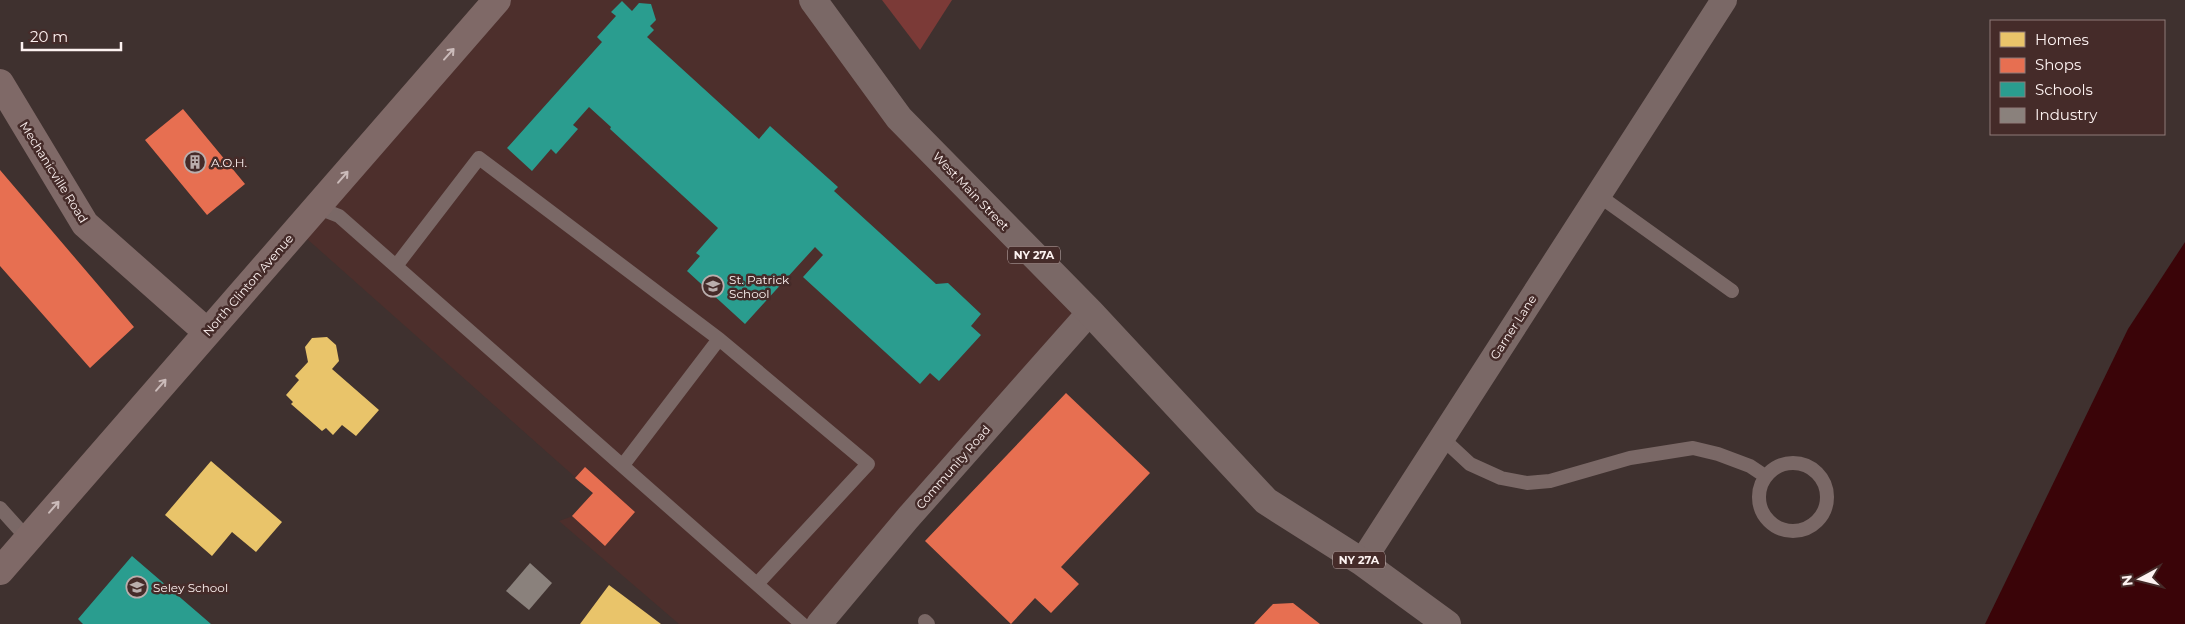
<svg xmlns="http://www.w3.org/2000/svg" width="2185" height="624" font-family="Montserrat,sans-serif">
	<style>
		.built { fill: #4d2f2c }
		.green { fill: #7b3a37 }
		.water { fill: #3a0408 }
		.homes { fill: #e9c46a }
		.shops { fill: #e76f51 }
		.schools { fill: #2a9d8f }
		.industry { fill: #8a817c }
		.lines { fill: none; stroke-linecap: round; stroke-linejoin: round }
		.lane { stroke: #7a6866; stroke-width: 14 }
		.street { stroke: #7a6866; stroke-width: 26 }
		.secondary { stroke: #7f6967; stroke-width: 28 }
		.primary { stroke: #7a6866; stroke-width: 28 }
		.oneway { stroke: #cbbbba }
		.labels { text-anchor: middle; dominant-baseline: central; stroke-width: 5; stroke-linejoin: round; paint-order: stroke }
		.shield { fill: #452b29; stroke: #c6b6b5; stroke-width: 1 }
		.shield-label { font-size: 11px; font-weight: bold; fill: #fdf2f1 }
		.poi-label { font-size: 12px; fill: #fdf2f1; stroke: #452b29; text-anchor: start }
		.street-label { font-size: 12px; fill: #fdf2f1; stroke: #452b29 }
	</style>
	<rect width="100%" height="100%" fill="#3f312f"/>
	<path class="built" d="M497,0H813L899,118L1090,312L819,624H679L559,521L573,516L593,493L297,230Z"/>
	<path class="green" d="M882,0H952L920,50Z"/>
	<path class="water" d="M2185,242V624H1985L2128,329Z"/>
	<path class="homes" d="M327,337L336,345L339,361L332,369L379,410L356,436L342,425L333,435L326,428L322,431L291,404L293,402L286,395L299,380L295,376L308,362L305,347L312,338Z
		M211,461L282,522L256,552L232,532L212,556L165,515Z
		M609,585L661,624H580Z"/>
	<path class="shops" d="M183,109L245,184L207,215L145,140Z
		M0,170L134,327L90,368L0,266Z
		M1066,393L1150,473L1061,567L1079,584L1051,613L1035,598L1011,624L925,541Z
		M585,467L635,512L605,546L572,516L593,493L575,478Z
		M1293,603L1320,624H1254L1273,604Z"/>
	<path class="schools" d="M622,1L632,11L639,3L651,4L656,20L650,26L654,30L647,37L759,139L770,126L838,187L834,191L936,284L948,283L981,314L971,326L981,335L939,381L930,373L920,384L803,277L823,255L815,247L745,324L687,271L700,256L696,253L718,228L610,129L611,127L589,107L573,125L578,129L556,154L551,149L532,171L507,148L602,42L597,37L616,16L611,12Z
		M132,556L211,624H83L78,619Z"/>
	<path class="industry" d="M530,563L552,583L529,610L506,591Z"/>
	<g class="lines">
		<path class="lane" d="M1598,195L1732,291
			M316,207L339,216L802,624
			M396,266L479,158L719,339L623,465
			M719,339L868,464L757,584
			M1442,438L1470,464L1501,478L1527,483L1550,481L1630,458L1693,448L1718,454L1750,466L1765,476
			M1759 497a34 34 0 1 1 68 0a34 34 0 1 1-68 0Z
			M0,508L27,538
			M925,621L928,624"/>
		<path class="street" d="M1362,562L1724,0
			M819,624L907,519L1090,312"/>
		<path class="secondary" d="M0,83L85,224L207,332
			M0,571L497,0"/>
		<path class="primary" d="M813,0L899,118L1090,312L1266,501L1362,562L1447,624"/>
	</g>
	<defs><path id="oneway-shaft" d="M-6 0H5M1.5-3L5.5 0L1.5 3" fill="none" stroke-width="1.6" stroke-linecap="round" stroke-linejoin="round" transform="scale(1.25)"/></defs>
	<g class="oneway">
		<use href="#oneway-shaft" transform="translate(449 54) rotate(-48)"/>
		<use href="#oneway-shaft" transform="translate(343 177) rotate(-49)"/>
		<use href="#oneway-shaft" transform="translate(161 385) rotate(-49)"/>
		<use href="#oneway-shaft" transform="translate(54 507) rotate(-49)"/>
	</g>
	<defs>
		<g id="building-ring" transform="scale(1.125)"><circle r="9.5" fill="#452b29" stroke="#baaead" stroke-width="1.5"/><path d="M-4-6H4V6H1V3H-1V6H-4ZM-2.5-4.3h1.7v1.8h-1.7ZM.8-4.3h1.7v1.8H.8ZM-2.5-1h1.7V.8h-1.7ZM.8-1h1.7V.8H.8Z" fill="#baaead"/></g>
		<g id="school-ring" transform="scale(1.125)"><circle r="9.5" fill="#452b29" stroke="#baaead" stroke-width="1.5"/><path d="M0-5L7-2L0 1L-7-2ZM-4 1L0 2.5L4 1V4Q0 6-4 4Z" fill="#baaead"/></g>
	</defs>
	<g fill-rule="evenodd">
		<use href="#building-ring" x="195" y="162"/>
		<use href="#school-ring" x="713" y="286"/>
		<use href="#school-ring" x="137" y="587"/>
	</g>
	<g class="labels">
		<g class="shield">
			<rect x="1008" y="246.5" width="52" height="17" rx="4"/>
			<rect x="1333" y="551.5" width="52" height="17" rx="4"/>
		</g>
		<g class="shield-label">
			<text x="1034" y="255">NY 27A</text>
			<text x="1359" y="560">NY 27A</text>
		</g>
		<g class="poi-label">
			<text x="211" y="162">A.O.H.</text>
			<text x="729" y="279">St. Patrick<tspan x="729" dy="14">School</tspan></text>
			<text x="153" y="587">Seley School</text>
		</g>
		<g class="street-label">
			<text transform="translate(54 172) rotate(58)">Mechanicville Road</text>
			<text transform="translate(971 191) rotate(46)">West Main Street</text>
			<text transform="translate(248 285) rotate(-49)">North Clinton Avenue</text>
			<text transform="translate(1513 327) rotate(-57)">Garner Lane</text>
			<text transform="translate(953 467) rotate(-49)">Community Road</text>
		</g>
	</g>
	<rect x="1990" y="20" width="175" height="115" fill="#452b29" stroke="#8f7b79"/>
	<rect x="2000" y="32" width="25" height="15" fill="#e9c46a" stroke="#8f7b79"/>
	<text x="2035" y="45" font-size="15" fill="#fdf2f1">Homes</text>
	<rect x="2000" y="58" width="25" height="15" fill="#e76f51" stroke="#8f7b79"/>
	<text x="2035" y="70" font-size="15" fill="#fdf2f1">Shops</text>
	<rect x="2000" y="82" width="25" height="15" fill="#2a9d8f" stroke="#8f7b79"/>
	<text x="2035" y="95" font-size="15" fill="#fdf2f1">Schools</text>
	<rect x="2000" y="108" width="25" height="15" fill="#8a817c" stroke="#8f7b79"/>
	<text x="2035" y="120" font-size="15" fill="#fdf2f1">Industry</text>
	<g transform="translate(2140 579) rotate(263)" stroke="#452b29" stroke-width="4" paint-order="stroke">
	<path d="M0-4L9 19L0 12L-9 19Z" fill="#fdf2f1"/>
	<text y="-8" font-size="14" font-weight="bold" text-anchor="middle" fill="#fdf2f1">N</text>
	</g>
	<path d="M22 42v8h99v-8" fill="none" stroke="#fdf2f1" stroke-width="2.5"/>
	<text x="30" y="42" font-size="15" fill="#fdf2f1" stroke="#452b29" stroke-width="4" paint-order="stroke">20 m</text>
</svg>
